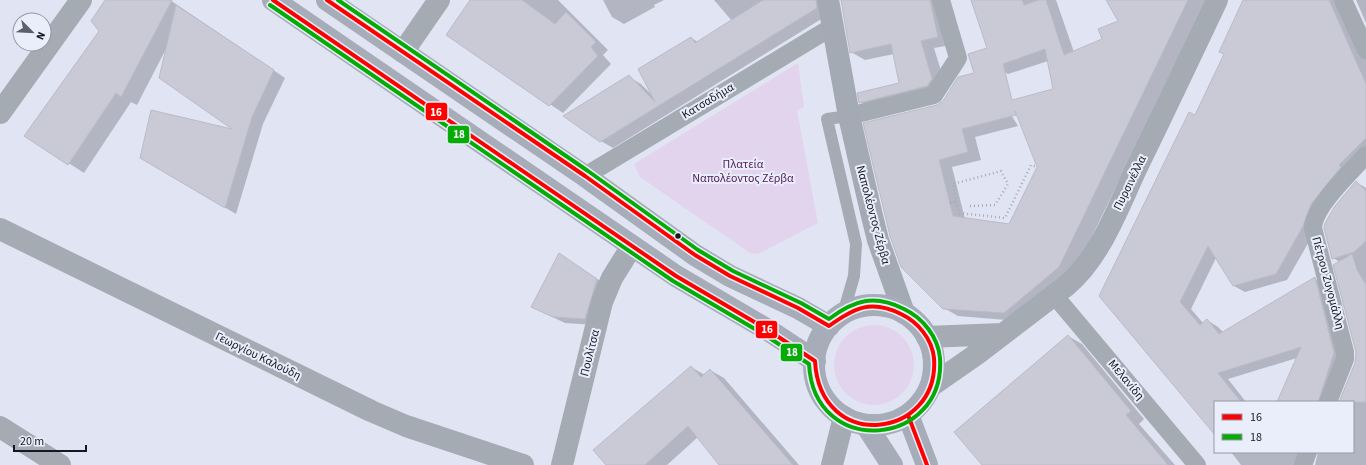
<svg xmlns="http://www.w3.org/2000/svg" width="1366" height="465" font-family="'Source Sans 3',sans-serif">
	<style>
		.green { fill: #e3d4ed }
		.shadow { fill: #0003 }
		.building { fill: #cacad7; stroke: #bbbbc8; fill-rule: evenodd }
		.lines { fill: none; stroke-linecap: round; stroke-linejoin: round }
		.path { stroke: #a6acb5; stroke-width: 2.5; stroke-dasharray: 1 3; stroke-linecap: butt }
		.service { stroke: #a4abb3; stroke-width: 12 }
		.pedestrian { stroke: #a4abb3; stroke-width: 18 }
		.minor { stroke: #a4abb3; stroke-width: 22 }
		.tertiary { stroke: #a4abb3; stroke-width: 22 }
		.secondary { stroke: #a4aab4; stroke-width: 22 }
		.primary { stroke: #a6adb8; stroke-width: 22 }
		.bus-1-casing { stroke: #eaeefb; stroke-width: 7 }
		.bus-2-casing { stroke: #eaeefb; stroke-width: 7 }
		.bus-1 { stroke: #f00; stroke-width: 4 }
		.bus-2 { stroke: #05ac06; stroke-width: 4 }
		.bus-dot { fill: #151823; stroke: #eaeefb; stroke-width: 1.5 }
		.labels { text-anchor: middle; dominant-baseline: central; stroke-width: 4; stroke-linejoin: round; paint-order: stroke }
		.street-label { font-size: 12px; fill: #151823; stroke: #eaeefb }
		.park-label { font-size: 12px; fill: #542058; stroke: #eaeefb }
		.line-badge { stroke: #eaeefb; stroke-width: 1.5 }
		.badge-label { font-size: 11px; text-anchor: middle; font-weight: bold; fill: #fff }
	</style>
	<rect width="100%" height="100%" fill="#e0e4f3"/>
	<path class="green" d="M798,63L804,107L797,110L818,223L764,251L757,254L750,253L640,177L634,164Z
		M834 365a40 40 0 1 1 80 0a40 40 0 1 1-80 0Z"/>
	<path class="shadow" d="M106,0H170L285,78L263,124L236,214L141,158L237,131L166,49L137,105L131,102L84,173L25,135L101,31Z
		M471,0H558L608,50L603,55L611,64L563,113L447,35Z
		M603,0H664L654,5L655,7L624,24L612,17Z
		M714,0H822L823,18L613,148L601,141L629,77L641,84L652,95L691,38L698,42L732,21Z
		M842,0H937L951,45L934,48L946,87L874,110L860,102L900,84L894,54L865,60L851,52Z
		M972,0H1056L1074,52L1104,40L1119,21L1113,0H1205L1144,130L1073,275L1018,321L958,316L944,308L902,266L937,106L990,81L1018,126L975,137L981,160L952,167L965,219L1009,225L1038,168L1054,90L1048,61L1008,74L994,66Z
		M1244,0H1346L1366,58V156L1314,233L1287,280L1245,292L1234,286L1216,258L1191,309L1203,323L1207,320L1218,327L1223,332L1315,279L1326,285L1345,360L1331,402H1278L1297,358L1228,379L1246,402H1215V433L1100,296L1195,116L1225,54Z
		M1356,0H1366V23Z
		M1356,182L1366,188V465H1315L1318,452H1353V402H1340L1356,363L1357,352L1340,262L1333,258Z
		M559,254L608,286L596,325L565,323L544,313Z
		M1068,336L1082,344L1144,419L1139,424L1175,465H984Z
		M691,367L705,375L710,370L724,378L799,465H720L698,437L667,465H607Z
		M1231,452H1311L1305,465H1241Z"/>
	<path class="building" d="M105,0H172L121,97L116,93L68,165L24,136L99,31L91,21Z
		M470,0H522L555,24L566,12L596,42L591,47L598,56L549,106L446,35Z
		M763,0H816L817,8L600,142L563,116L629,75L655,102L638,69L691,37L695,43Z
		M841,0H930L938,37L921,41L932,79L927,86L859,103L857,93L899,83L891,44L850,53Z
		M971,0H1022L1024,5L1039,0H1046L1064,55L1102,39L1098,29L1118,21L1106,0H1188L1059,267L1004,313L943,309L901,267L890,236L863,123L937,105L943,101L958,77L974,73L968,54L987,48ZM1045,49L1053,89L1012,100L1003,64ZM1015,111L1037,167L1009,224L953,216L939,160L968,152L962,129L1016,115Z
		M1243,0H1329L1366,84V138L1339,165L1341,167L1311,204L1303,226L1276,274L1233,286L1208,246L1180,302L1200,325L1207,319L1219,334L1315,277L1334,353L1318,402H1277L1301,347L1218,373L1241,402H1215V435L1099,296L1189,112L1195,115L1224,54L1219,52Z
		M176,5L274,70L252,117L225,208L140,158L151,110L232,129L159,78Z
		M1356,181L1366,191V241L1354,252L1332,259L1324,228L1325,223L1335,206Z
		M559,253L597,279L585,319L553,317L531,307Z
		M1352,254L1357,270L1366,285V402H1339L1355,363L1356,352L1333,265Z
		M1068,335L1131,411L1126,415L1168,465H982L954,432Z
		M691,366L701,377L710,369L793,465H719L688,426L645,465H606L593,450Z"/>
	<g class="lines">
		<path class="path" d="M950,203L957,202
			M970,206L995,205L1008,184L1001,171L953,184L959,213L1005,218L1031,165L1037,167"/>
		<path class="service" d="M843,314L854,276L856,244L827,119L849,116"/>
		<path class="pedestrian" d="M1343,0L1366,50
			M849,116L934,95L958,58L941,0
			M585,176L832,27
			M1054,295L1197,465
			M1328,402L1345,359V352L1313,228C1314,206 1351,172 1366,155
			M1303,465L1308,452"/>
		<path class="minor" d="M403,52L439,0
			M0,113L81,0
			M0,229L371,411L406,426L523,465
			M0,427L60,465
			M562,465L602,302L612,278L632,246"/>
		<path class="tertiary" d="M927,337L1002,334
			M931,386L977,354L1066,286C1101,257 1119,205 1138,165C1165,110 1191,55 1217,0
			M832,465L844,417"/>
		<path class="secondary" d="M828,0L849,116L872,216L878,240L904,313"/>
		<path class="primary" d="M273,0L676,276L768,330L815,361
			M327,0L585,176L695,255L730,276L798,308L829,326
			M814 365a60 60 0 1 1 120 0a60 60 0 1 1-120 0Z
			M908,415L927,465
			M866,425L892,465"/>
		<g class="bus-1-casing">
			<path id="bus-1" d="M273,0L676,276L768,330L815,361C820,454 940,439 934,358C932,339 918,322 901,314C871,299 854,308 829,326L798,308L730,276L695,255L585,176L327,0
				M908,415L927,465"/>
		</g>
		<g class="bus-2-casing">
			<path id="bus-2" d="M270,5L673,281L765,335L809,364C814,460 946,447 940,358C938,337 923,318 904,309C874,294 854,300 829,319L801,303L733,271L698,250L588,171L338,0"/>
		</g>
		<use href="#bus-1" class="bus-1"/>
		<use href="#bus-2" class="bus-2"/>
	</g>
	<circle class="bus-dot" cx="678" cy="236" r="3.5"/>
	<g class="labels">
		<g class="street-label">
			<text transform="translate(708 101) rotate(-31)">Κατσαδήμα</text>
			<text transform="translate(1130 183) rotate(-64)">Πυρσινέλλα</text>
			<text transform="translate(873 215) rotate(75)">Ναπολέοντος Ζέρβα</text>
			<text transform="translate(1328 283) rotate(75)">Πέτρου Ζυγομάλλη</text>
			<text transform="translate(590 353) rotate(-76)">Πουλίτσα</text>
			<text transform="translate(258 356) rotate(26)">Γεωργίου Καλούδη</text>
			<text transform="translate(1126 380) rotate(50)">Μελανίδη</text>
		</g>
		<g class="park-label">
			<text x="743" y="164">Πλατεία<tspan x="743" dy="14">Ναπολέοντος Ζέρβα</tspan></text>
		</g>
	</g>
	<g class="line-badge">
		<rect x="425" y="102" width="23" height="19" rx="4" fill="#f00"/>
		<rect x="447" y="125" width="23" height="19" rx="4" fill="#05ac06"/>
		<rect x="755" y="320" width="23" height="19" rx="4" fill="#f00"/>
		<rect x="780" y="343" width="23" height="19" rx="4" fill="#05ac06"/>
	</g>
	<g class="badge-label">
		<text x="436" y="116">16</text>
		<text x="459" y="138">18</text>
		<text x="767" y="333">16</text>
		<text x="792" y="356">18</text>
	</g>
	<rect x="1214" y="401" width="140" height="52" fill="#eaeefb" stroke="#9598a5"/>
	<rect x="1222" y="414" width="20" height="6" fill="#ff0000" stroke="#9598a5"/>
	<text x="1250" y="421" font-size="12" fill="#151823">16</text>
	<rect x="1222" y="434" width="20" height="6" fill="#05ac06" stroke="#9598a5"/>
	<text x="1250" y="441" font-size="12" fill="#151823">18</text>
	<g transform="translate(32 32) rotate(114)"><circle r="19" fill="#eaeefb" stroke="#9598a5"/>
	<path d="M0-3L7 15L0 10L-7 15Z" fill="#5c5f6c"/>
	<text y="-6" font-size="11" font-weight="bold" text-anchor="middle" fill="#151823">N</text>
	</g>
	<path d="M14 445v6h72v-6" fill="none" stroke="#151823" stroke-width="2"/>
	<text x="20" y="445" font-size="12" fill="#151823" stroke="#eaeefb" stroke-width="3" paint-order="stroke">20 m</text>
</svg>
